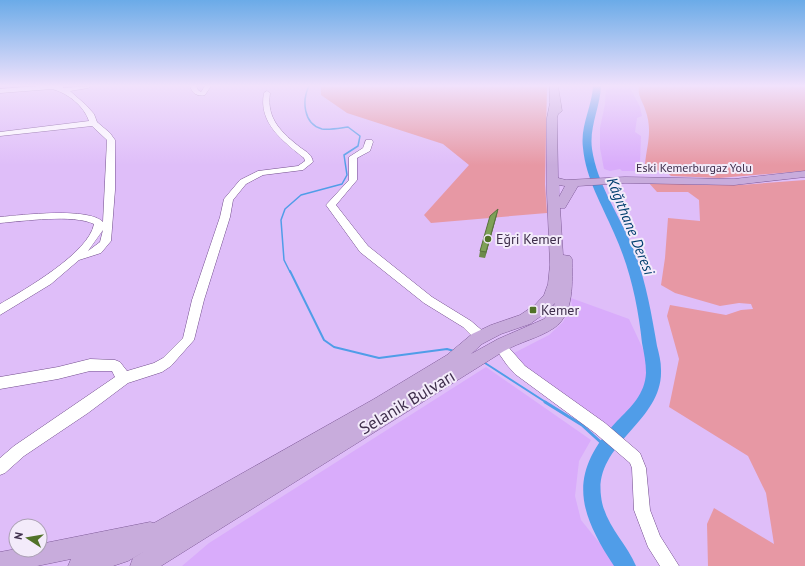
<svg xmlns="http://www.w3.org/2000/svg" width="805" height="566" font-family="'PT Sans',sans-serif">
	<style>
		.built { fill: #d9acfb }
		.green { fill: #e798a4 }
		.lines { fill: none; stroke-linecap: round; stroke-linejoin: round }
		.stream-far2 { stroke: #509de8; stroke-width: 1.5 }
		.stream-far1 { stroke: #509de8; stroke-width: 2 }
		.stream { stroke: #509de8; stroke-width: 3 }
		.river { fill: #509de8; fill-rule: evenodd }
		.minor-casing { stroke: #714c8c; stroke-width: 1 }
		.major-casing { stroke: #805c9a; stroke-width: 1 }
		.minor { fill: #fff; fill-rule: evenodd }
		.major { fill: #c8acdc; fill-rule: evenodd }
		.wall { fill: #6c8a4b }
		.shaded-wall { fill: #58713d }
		.building { fill: #7ea157; stroke: #58713d }
		.poi-dot { fill: #517229; stroke: #f3ebfa; stroke-width: 1.5 }
		.labels { text-anchor: middle; dominant-baseline: central; stroke-width: 4; stroke-linejoin: round; paint-order: stroke }
		.far-street-label { font-size: 12px; fill: #3f2f4c; stroke: #f3ebfa }
		.poi-label { font-size: 14px; fill: #3f2f4c; stroke: #f3ebfa; text-anchor: start }
		.water-label { font-size: 15px; font-style: italic; fill: #044070; stroke: #f3ebfa }
		.near-street-label { font-size: 17px; fill: #3f2f4c; stroke: #f3ebfa }
	</style>
	<rect width="100%" height="100%" fill="#dfbef9"/>
	<path class="built" d="M606,86H629L640,107L642,116L637,118L635,132L641,136L640,162L636,171H622L620,169L610,171L604,169L600,148V128L605,104Z
		M571,298L629,319L650,364L649,380L642,397L630,413L610,431L528,370L514,353L549,335L563,322L572,306Z
		M486,367L591,440L579,461L575,496L581,520L618,566H182L209,543Z"/>
	<path class="green" d="M321,86H547L545,184L547,213L431,223L424,215L469,165L443,144L347,113L321,95Z
		M639,86H805V171L719,178L671,176C665,169 652,172 645,164C647,144 653,130 645,109C643,102 637,95 639,86Z
		M805,180V566H708L707,524L714,508L774,544L766,493L748,456L669,407L679,359L667,316L670,305L726,315L741,310L753,309L751,304L739,303L720,306L675,293L661,285L665,258L668,218L700,221L699,200L688,192H657L648,182L701,185H740Z"/>
	<g class="lines">
		<path class="stream-far2" d="M290,272L284,260L281,220L285,209L301,195L342,184L347,175L344,155L358,146L360,136L348,127C340,128 330,130 322,129C303,124 302,100 309,86"/>
		<path class="stream-far1" d="M290,271L324,340L334,347L379,358L447,349L454,351
			M485,363L547,403"/>
		<path class="stream" d="M545,402L582,425L606,447"/>
		<path class="river" d="M593,86H601C600,108 589,127 592,149C597,183 617,212 631,243C645,276 651,311 657,346C659,354 661,361 661,370C663,422 594,443 601,496C604,524 626,542 636,566H614C577,510 568,473 617,421C631,407 645,394 646,373C646,363 644,353 642,343C638,305 630,268 614,233C602,205 586,179 583,148C580,126 592,107 593,86Z"/>
		<g class="minor-casing">
			<path id="minor" d="M38,86H63V88L91,86L88,88L70,91L86,105L94,114L97,122L110,133L115,140V190L111,241L101,253L79,260L51,284L0,315V304C24,290 89,253 94,224C73,214 24,221 0,223V217C22,215 89,207 103,222L107,140L92,126L0,136V132L89,121C84,106 68,93 52,89L0,93V89ZM103,230L100,242L88,251Z
				M190,86H196L198,90L201,92L205,86H211L205,95C197,97 192,93 190,86Z
				M267,91L270,93C266,119 282,133 301,148C307,152 312,155 313,162L303,170L263,175L246,184L233,200L230,217L204,300L194,340L171,366L162,372L128,383L88,413L24,456L5,473L0,475V458L14,446L115,377L112,371H90L58,379L0,389V377L58,367L90,359L115,360L120,362L127,371L154,363L163,358L183,338L192,300L220,217L224,199L240,180L258,171L298,166L305,161L304,158C283,141 258,123 264,93Z
				M366,140H372L373,142L370,151L357,158V180L336,205L368,246L432,297L471,321L485,333L487,337L485,341L481,342L477,341L463,327L424,303L360,252L326,205L349,180V157L363,148Z
				M499,340L503,341L525,366L605,423L640,453L646,468L650,510L660,536L679,566H660L648,547L634,510L632,468L630,463L595,433L515,374L507,365L493,345L495,341Z"/>
		</g>
		<g class="major-casing">
			<path id="major" d="M550,86H558L562,111L558,114L557,118L558,178L566,180L625,177L734,179L805,171V177L734,185L625,183L578,186L565,208H560L563,255L570,256L572,259C572,280 575,314 554,328C539,338 520,342 504,351L161,566H130L133,558L147,550L128,561L113,566H68L71,559L37,566H0V552L16,549L40,550V544L150,522L154,523L374,399L447,355L472,334L491,325L520,315L535,305L544,295L548,284L550,265L547,193V118L550,103ZM559,185L565,186L559,197ZM555,303L552,310L544,319L498,339L471,354L482,344L501,334L530,324L545,313Z"/>
		</g>
		<use href="#minor" class="minor"/>
		<use href="#major" class="major"/>
	</g>
	<path class="wall" d="M498,209L485,258L479,257L480,251Z"/>
	<path class="shaded-wall" d="M498,209L497,215L485,258L486,252Z"/>
	<path class="building" d="M498,209L486,252L480,251L490,216Z"/>
	<linearGradient id="sky" x2="0" y2="1"><stop stop-color="#6babe8"/><stop offset="0.52" stop-color="#f1e2fc"/><stop offset="1" stop-color="#f1e2fc" stop-opacity="0"/></linearGradient>
	<rect width="805" height="165" fill="url(#sky)"/>
	<g class="poi-dot">
		<circle cx="488" cy="239" r="4"/>
		<rect x="529" y="306" width="8" height="8" rx="2"/>
	</g>
	<g class="labels">
		<g class="far-street-label">
			<text x="694" y="167">Eski Kemerburgaz Yolu</text>
		</g>
		<g class="poi-label">
			<text x="496" y="239">Eğri Kemer</text>
			<text x="541" y="310">Kemer</text>
		</g>
		<g class="water-label">
			<text transform="translate(631 226) rotate(68)">Kâğıthane Deresi</text>
		</g>
		<g class="near-street-label">
			<text transform="translate(407 402) rotate(-31)">Selanik Bulvarı</text>
		</g>
	</g>
	<g transform="translate(28 538) rotate(282)"><circle r="19" fill="#f3ebfa" stroke="#aba0b4"/>
	<path d="M0-3L7 15L0 10L-7 15Z" fill="#517229"/>
	<text y="-6" font-size="11" font-weight="bold" text-anchor="middle" fill="#3f2f4c">N</text>
	</g>
</svg>
